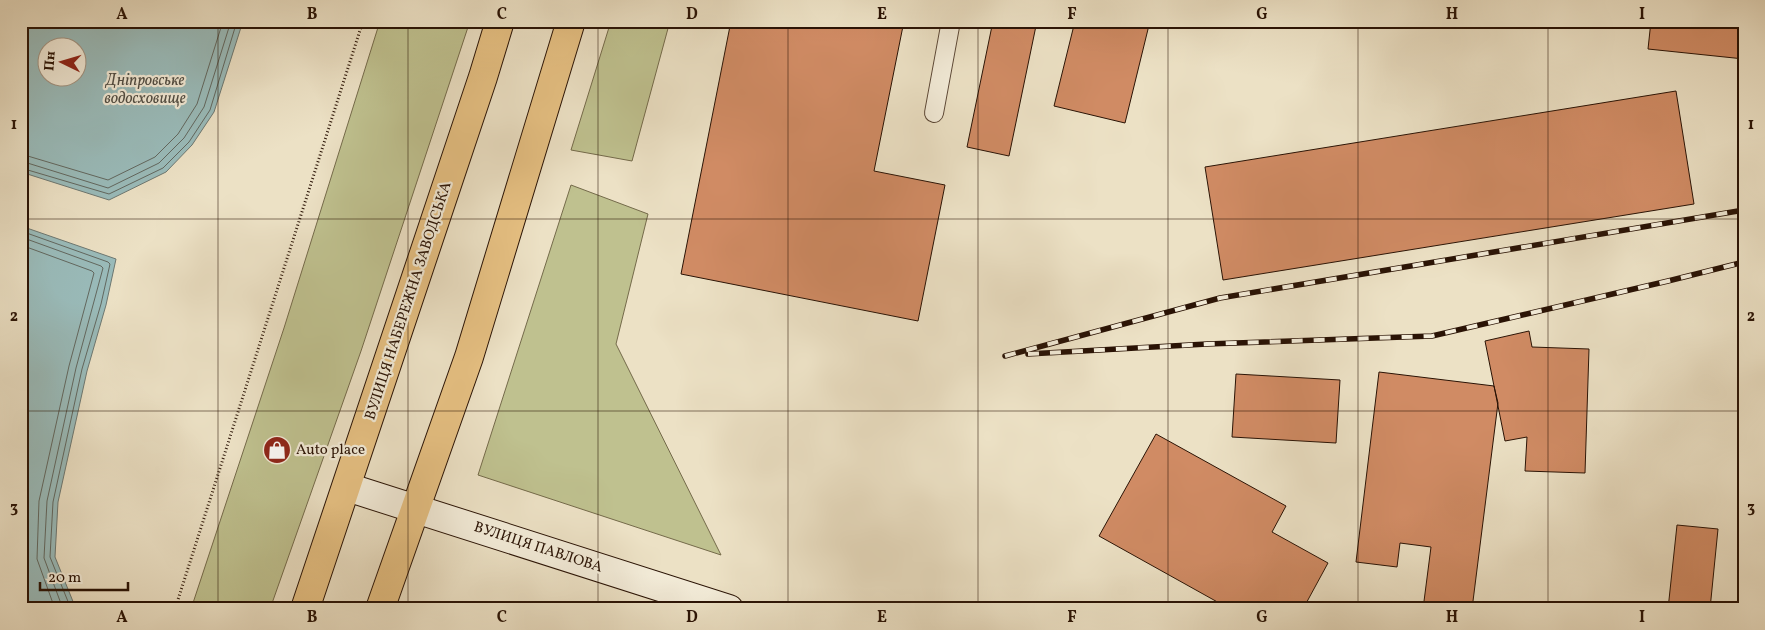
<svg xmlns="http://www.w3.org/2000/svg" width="1765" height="630" font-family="Vollkorn,serif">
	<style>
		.green { fill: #bfc18f; stroke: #746a4a }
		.water { fill: #9abcbb; stroke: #6d7872; fill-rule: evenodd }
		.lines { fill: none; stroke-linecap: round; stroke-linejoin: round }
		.shore { stroke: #626860; stroke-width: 1 }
		.building { fill: #d08b64; stroke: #2a1305 }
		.service-casing { stroke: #5a4635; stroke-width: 20 }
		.secondary-casing { stroke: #2a1305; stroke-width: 30 }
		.primary-casing { stroke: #2a1305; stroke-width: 30 }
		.path { stroke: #2a1305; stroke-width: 3; stroke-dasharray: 1 2.5; stroke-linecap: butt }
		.service { stroke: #f3ecd9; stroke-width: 18 }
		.secondary { stroke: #f3ecd9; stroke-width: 28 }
		.primary { stroke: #e6c082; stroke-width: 28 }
		.rail-casing { stroke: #2a1305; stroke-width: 5.5 }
		.rail { stroke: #f3ecd9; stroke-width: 4; stroke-dasharray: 11; stroke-linecap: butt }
		.grid { fill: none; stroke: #2a1305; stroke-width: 1; stroke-opacity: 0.55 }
		.labels { text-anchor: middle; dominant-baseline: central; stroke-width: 4.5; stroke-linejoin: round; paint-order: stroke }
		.street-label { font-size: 15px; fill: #2a1305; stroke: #f3ecd9 }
		.poi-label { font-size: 15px; fill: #2a1305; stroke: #f3ecd9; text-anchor: start }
		.water-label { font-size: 16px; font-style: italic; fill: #514e45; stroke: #f3ecd9 }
		.neatline { fill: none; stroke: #2a1305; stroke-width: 2 }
		.grid-label { font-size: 16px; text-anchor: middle; font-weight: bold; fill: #2a1305 }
	</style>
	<rect width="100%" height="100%" fill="#ece1c5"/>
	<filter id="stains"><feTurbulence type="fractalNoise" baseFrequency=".004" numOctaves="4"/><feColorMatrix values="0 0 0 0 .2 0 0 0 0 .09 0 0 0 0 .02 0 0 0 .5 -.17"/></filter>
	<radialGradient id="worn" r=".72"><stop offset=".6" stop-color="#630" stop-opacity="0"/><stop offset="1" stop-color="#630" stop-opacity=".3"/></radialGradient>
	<path class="green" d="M380,21H470L361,351L270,609H191L284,328Z
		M611,21H670L632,161L571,150Z
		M571,185L648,214L616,344L721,555L478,475Z"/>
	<path class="water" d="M21,21H243L214,112L192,145L166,172L109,200L21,172ZM48,48H78V78H48Z
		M21,226L116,259L106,305L87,371L58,502L55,557L74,604V609H21Z"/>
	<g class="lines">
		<path class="shore" d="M21,154L108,180L155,157L178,134L197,104L223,21
			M21,161L108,188L159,163L184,138L204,107L231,21
			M21,168L109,194L163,168L189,142L210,110L237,21
			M21,231L108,262L110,264L101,304L82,369L53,502L50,557L69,604V609
			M21,237L101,266L103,268L76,368L47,501L44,558L63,609
			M21,245L92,271L94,273L69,366L39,501L37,559L55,609"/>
	</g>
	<path class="building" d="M731,21H904L874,171L945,185L918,321L681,274Z
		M993,21H1037L1009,156L967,147Z
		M1075,21H1150L1125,123L1054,106Z
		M1651,21H1744V59L1648,49Z
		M1676,91L1694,204L1223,280L1205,167Z
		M1529,331L1532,347L1589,349L1585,473L1525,471L1527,437L1505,441L1485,341Z
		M1379,372L1494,386L1498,403L1472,609H1423L1431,547L1400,543L1397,567L1356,562Z
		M1236,374L1340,380L1336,443L1232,437Z
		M1156,434L1286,506L1272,532L1328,563L1303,609H1230L1099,536Z
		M1677,525L1718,529L1710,609H1668Z"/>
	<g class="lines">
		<g class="service-casing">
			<path id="service" d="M934,113L951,21"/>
		</g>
		<g class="secondary-casing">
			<path id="secondary" d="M347,487L729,609"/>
		</g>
		<g class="primary-casing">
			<path id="primary" d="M305,609L483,77L500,21
				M380,609L469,357L571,21"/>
		</g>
		<path class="path" d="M175,609L363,21"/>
		<use href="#service" class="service"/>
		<use href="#secondary" class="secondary"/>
		<use href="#primary" class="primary"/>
		<g class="rail-casing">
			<path id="rail" d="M1028,354L1207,344L1432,336L1668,281L1744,262
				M1005,356L1220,298L1744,210"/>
		</g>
		<use href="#rail" class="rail"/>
	</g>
	<path class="grid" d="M218,21V609M408,21V609M598,21V609M788,21V609M978,21V609M1168,21V609M1358,21V609M1548,21V609M21,219H1744M21,411H1744"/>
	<defs>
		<g id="shop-disc" transform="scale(1.4375)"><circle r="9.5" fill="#8f2418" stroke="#f3ecd9"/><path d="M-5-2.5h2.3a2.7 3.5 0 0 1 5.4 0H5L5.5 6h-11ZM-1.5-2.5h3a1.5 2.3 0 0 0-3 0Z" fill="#fff"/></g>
	</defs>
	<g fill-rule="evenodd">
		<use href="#shop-disc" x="277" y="450"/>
	</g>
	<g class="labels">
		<g class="street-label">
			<text transform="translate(409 301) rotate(-72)">ВУЛИЦЯ НАБЕРЕЖНА ЗАВОДСЬКА</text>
			<text transform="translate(538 548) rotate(18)">ВУЛИЦЯ ПАВЛОВА</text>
		</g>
		<g class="poi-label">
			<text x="296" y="450">Auto place</text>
		</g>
		<g class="water-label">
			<text x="145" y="81">Дніпровське<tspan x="145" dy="18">водосховище</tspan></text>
		</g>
	</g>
	<rect width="1765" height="630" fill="none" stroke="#ece1c5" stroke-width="55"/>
	<g transform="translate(62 62) rotate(275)"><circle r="24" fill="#f3ecd9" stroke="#a39584"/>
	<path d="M0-4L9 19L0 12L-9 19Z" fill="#8f2418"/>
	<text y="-8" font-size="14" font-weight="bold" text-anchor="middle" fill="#2a1305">Пн</text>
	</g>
	<path d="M40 582v8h88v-8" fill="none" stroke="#2a1305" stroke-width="2.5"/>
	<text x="48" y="582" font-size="15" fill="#2a1305" stroke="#f3ecd9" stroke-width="4" paint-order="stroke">20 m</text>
	<rect x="28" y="28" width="1710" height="574" class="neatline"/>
	<g class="grid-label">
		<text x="122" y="19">A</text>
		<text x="312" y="19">B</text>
		<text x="502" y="19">C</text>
		<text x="692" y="19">D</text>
		<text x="882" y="19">E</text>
		<text x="1072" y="19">F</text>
		<text x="1262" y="19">G</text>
		<text x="1452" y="19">H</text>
		<text x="1642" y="19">I</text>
		<text x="14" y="129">1</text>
		<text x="1751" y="129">1</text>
		<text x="14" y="321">2</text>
		<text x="1751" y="321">2</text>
		<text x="14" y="512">3</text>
		<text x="1751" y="512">3</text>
		<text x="122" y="622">A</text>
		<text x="312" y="622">B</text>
		<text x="502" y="622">C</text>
		<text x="692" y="622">D</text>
		<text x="882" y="622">E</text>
		<text x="1072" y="622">F</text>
		<text x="1262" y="622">G</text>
		<text x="1452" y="622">H</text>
		<text x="1642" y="622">I</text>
	</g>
	<rect width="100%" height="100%" filter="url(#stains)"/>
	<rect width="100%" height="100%" fill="url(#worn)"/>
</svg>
